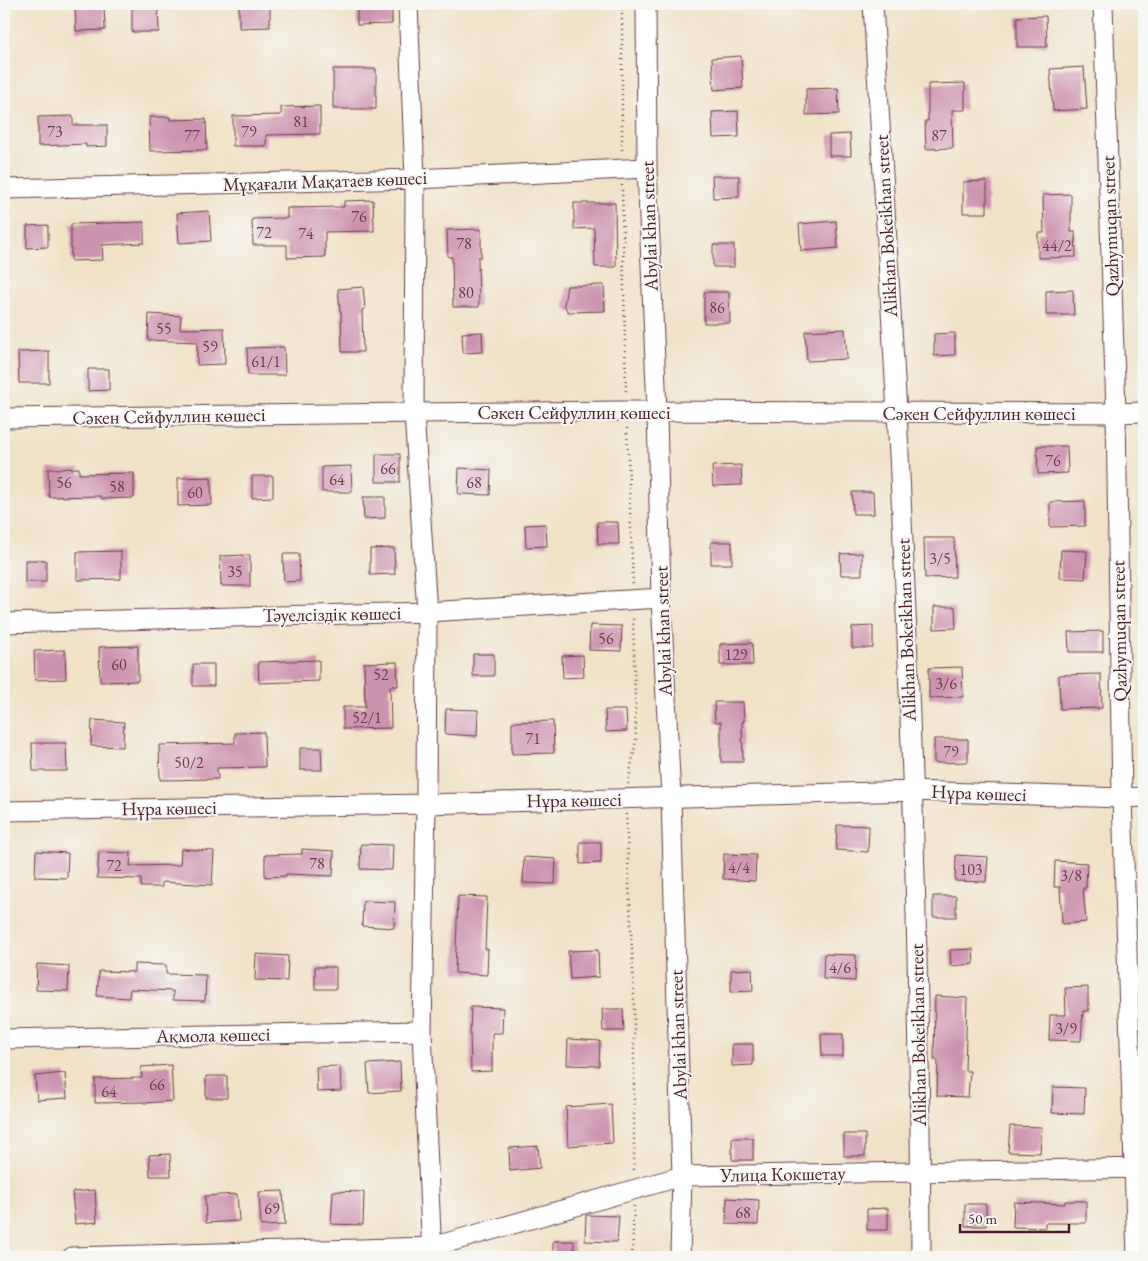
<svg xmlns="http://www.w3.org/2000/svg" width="1148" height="1261" font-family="'EB Garamond',serif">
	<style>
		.building { fill: #cc93af }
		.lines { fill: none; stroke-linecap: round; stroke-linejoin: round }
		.minor-casing { stroke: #633c42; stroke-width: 21 }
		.path { stroke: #633c42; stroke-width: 2.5; stroke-dasharray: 1 4; stroke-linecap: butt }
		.minor { stroke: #fff; stroke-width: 19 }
		.labels { text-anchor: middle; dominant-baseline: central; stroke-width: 4; stroke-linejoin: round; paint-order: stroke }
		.number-label { font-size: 16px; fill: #6a3c4c }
		.street-label { font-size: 19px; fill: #4a1f2b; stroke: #f6f6f2 }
	</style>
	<rect width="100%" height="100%" fill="#f6f6f2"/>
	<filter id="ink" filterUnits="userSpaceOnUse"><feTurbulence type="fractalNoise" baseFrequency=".02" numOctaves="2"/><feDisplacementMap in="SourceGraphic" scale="10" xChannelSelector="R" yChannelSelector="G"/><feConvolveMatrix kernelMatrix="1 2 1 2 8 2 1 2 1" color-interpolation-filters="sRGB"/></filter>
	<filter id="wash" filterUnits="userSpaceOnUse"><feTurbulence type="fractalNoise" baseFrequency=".0096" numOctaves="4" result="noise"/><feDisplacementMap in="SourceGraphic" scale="20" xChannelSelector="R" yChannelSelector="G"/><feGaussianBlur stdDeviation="1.12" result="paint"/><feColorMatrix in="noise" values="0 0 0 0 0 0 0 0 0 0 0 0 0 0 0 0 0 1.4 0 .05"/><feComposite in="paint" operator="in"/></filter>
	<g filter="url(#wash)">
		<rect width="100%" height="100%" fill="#f0e2c7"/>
		<g id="blocks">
			<path class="building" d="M75,4H104L105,30L76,31Z
				M132,4H158L159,32H132Z
				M239,4H270V27L239,28Z
				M357,4H392V24L357,25Z
				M1046,16L1047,47H1017V17Z
				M741,56L743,88L714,90L712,58Z
				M1084,67L1087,109L1053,111L1050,69Z
				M333,69H376V109H333Z
				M965,83V110H952L953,148L926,149L925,121H928V84Z
				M838,88L839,114L806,115V89Z
				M320,106V134L266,135V146H233V116L281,115V107Z
				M738,111L739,137L713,138L712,112Z
				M73,116V125H107V146L86,147V144L38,146V117Z
				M149,117H170V120L206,119L207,150L150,151Z
				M850,134L851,156H829V135Z
				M712,176H739V197L713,198Z
				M987,181V213H963V182Z
				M1071,194V232H1075L1076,257L1038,258V233H1044L1043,195Z
				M373,200L374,231L325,232V257L287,258V245H253L252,219L287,218V208L344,207V201Z
				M574,203H615L616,267H595L594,228L574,229Z
				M209,211L211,241L179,243L177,213Z
				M836,221L838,248L801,251L799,224Z
				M144,222V243L102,245L103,260L71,261V224Z
				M48,225V247L27,248V226Z
				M481,229V257H478L479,307H453L452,257H448L447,230Z
				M713,245H734V267H713Z
				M604,285L605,311L568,312L564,305L567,286Z
				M363,287L365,309L362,310L363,352H342L341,311H340L338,289Z
				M1073,290L1074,315H1046V291Z
				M704,292H729L730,323H704Z
				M149,314L181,316L180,329L224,328L225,364L197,365V342L148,340Z
				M845,329L847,359L807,361L805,331Z
				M482,332L483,352L463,353L462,333Z
				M955,333V355L934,356V334Z
				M284,347L285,375H248L247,348Z
				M49,351V383H19L18,352Z
				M88,369H109V390L88,391Z
				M1037,446H1067L1068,473L1038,474Z
				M376,454H400V482H376Z
				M741,465L742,485L713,486L712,466Z
				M351,466L352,492H322V467Z
				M79,468V474L134,473V498L101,499V496L49,497L48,469Z
				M459,468L491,470L490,495L458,494Z
				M252,476H273V497L252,498Z
				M211,477L212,505L178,506V478Z
				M852,492H873L874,514H853Z
				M363,497H385V518L364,519Z
				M1085,501V526L1050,527V502Z
				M597,522H618L619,544H598Z
				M546,524L547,546L526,547L525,525Z
				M924,538H954L955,577L925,578Z
				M711,542H732V564H711Z
				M394,548L395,574L370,575V549Z
				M1061,550L1087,551L1085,579L1060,578Z
				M121,551V579L77,580V552Z
				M862,553V575H841L840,554Z
				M283,554H299L300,581L284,582Z
				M250,555V586H221L220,556Z
				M25,560H46V582H25Z
				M934,607H955L956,628L934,629Z
				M590,625L622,626L621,651L589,650Z
				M873,626V648H852V627Z
				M1103,631V652H1069L1068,632Z
				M752,643L753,665H720V644Z
				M138,646V681L100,682L99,647Z
				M65,650L66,679L35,680L34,651Z
				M473,654H494V676H473Z
				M583,655L584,677L563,678L562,656Z
				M319,660V681L259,683L258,662Z
				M397,662L398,686H390L391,728L343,729V707H365L364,663Z
				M193,664H214V686H193Z
				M962,667L963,697L929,698V668Z
				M1101,674L1102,708L1060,709L1059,675Z
				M714,702H743L744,722H742L743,762H721V722H715Z
				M446,709L478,710L477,736L445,734Z
				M605,710H626L627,731L606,732Z
				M92,720L124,722L123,747L91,746Z
				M553,721L554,753L512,754V722Z
				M264,732L265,767L217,768L218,779L160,780L159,745L235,743V733Z
				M934,739H968V762L934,763Z
				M32,743H66L67,771H33Z
				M300,748H321L322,770H300Z
				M837,825L869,826L868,852L836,850Z
				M580,842H601V863L580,864Z
				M361,844L393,845L392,870L360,869Z
				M181,849L214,851L212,885L162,882V887H141V879L97,878L99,852L131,853L130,866L180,865Z
				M302,849L334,851L333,876L286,874V876L265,877V855L302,854Z
				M36,851L68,853L67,878L35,877Z
				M724,854L756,855L755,881L723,879Z
				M956,855L988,857L986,882L955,881Z
				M524,857L556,859L555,884L523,883Z
				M1055,861L1087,863L1086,888H1083L1086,922L1062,924L1060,887H1054Z
				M458,896L487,897L485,949H488L487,975L455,973Z
				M933,896H956V917H933Z
				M363,901L395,902L394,928L362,926Z
				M973,949L974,964L951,966L950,950Z
				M598,950L599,977L570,979L568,951Z
				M256,954L288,956L287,981L255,980Z
				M824,954L856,955L855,981L823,979Z
				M37,964L69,966L68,991L36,990Z
				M134,964L166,965V974L206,975L205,1001L173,1000V991L130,989L129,998L97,996L99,971L134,972Z
				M315,967H336V989H315Z
				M752,969L753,991L731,992V970Z
				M1088,987V1011H1083L1081,1041L1049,1040L1050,1015H1066L1065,988Z
				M935,996L967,998L965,1071H970L968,1097L937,1096L938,1060H934Z
				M471,1007L503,1008L502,1033H492V1071L471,1072L470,1032Z
				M602,1009H623L624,1031H603Z
				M821,1034H843V1056H822Z
				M568,1039L600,1041L599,1066L567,1065Z
				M732,1044H753V1065L732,1066Z
				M400,1062L401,1091L369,1093L367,1064Z
				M171,1065L173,1101L144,1103V1102L95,1103V1079L142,1078L141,1067Z
				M340,1066L341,1091L317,1092L316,1067Z
				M65,1073L67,1098L37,1100L35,1076Z
				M206,1076H227V1098H206Z
				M1053,1087L1085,1088L1084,1114L1052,1113Z
				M611,1104L613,1143L568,1146L566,1107Z
				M1010,1126L1042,1127L1040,1153L1008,1152Z
				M844,1134H865V1156H844Z
				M732,1138H753V1160H732Z
				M538,1146L540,1168L510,1171L509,1148Z
				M170,1154L171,1176H150L149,1155Z
				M95,1190L97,1222L75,1224L72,1192Z
				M283,1191L285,1225L261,1226L259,1192Z
				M333,1191L364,1192L363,1225L331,1224Z
				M237,1194L239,1221L206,1223L205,1196Z
				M727,1198L759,1200L758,1225L726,1224Z
				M1065,1201H1086V1223H1045V1228L1013,1227L1014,1202L1065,1204Z
				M965,1204H986V1226H965Z
				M888,1208V1230H867V1209Z
				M586,1215L619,1216L617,1242L585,1241Z
				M553,1241H574V1257H553Z"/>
		</g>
	</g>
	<g filter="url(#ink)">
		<use href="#blocks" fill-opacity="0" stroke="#633c42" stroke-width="1"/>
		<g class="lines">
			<g class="minor-casing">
				<path id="minor" d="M408,4L415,179L414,413L427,612L426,804L422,1031L432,1257
					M646,4L647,168L657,411L661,598L671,798L682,1176L680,1257
					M873,4C881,140 890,276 897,413C911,694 920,976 921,1257
					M1103,4L1116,413L1122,798L1137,1257
					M4,189L415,179L647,168
					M4,418L414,413L626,411L1116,413L1144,412
					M4,623L427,612L661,598
					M4,811L426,804L913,791L1122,798L1144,797
					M4,1039L422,1031
					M72,1257L432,1247L682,1176L1144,1168"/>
			</g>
			<path class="path" d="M622,4V152
				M622,185L626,395
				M627,428L633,585
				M628,784L636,740L633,615
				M626,814L634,995V1173
				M632,1257L634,1206"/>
			<use href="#minor" class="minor"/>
		</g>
	</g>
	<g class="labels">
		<g class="number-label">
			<text x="301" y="121">81</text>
			<text x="55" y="131">73</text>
			<text x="249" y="131">79</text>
			<text x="192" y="135">77</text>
			<text x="939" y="135">87</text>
			<text x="359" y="216">76</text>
			<text x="264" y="232">72</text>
			<text x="306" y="233">74</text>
			<text x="464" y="243">78</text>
			<text x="1057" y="245">44/2</text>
			<text x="466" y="292">80</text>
			<text x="717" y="307">86</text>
			<text x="164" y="328">55</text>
			<text x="210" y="346">59</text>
			<text x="266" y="361">61/1</text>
			<text x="1053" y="460">76</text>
			<text x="388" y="468">66</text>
			<text x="337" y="479">64</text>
			<text x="64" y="482">56</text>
			<text x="474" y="482">68</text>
			<text x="117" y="486">58</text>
			<text x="195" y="492">60</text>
			<text x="940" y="558">3/5</text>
			<text x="235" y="571">35</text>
			<text x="606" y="638">56</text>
			<text x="736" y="654">129</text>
			<text x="119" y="664">60</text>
			<text x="381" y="674">52</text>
			<text x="946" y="683">3/6</text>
			<text x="367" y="717">52/1</text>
			<text x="533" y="738">71</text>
			<text x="951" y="751">79</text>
			<text x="189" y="762">50/2</text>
			<text x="317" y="863">78</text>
			<text x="114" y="865">72</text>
			<text x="739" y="867">4/4</text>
			<text x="971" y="869">103</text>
			<text x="1071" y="875">3/8</text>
			<text x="840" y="967">4/6</text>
			<text x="1066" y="1028">3/9</text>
			<text x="157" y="1084">66</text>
			<text x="109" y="1091">64</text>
			<text x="272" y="1208">69</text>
			<text x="743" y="1212">68</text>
		</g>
		<g class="street-label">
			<text transform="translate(325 181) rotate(-2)">Мұқағали Мақатаев көшесі</text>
			<text transform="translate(649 226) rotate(-92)">Abylai khan street</text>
			<text transform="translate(886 226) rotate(-93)">Alikhan Bokeikhan street</text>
			<text transform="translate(1110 226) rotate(-92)">Qazhymuqan street</text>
			<text x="574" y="412">Сәкен Сейфуллин көшесі</text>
			<text x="979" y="413">Сәкен Сейфуллин көшесі</text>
			<text transform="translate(169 416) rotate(-1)">Сәкен Сейфуллин көшесі</text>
			<text transform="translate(332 614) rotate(-1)">Тәуелсіздік көшесі</text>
			<text transform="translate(906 630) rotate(-92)">Alikhan Bokeikhan street</text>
			<text transform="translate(663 631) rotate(-92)">Abylai khan street</text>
			<text transform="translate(1119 631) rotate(-91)">Qazhymuqan street</text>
			<text transform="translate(979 793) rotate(2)">Нұра көшесі</text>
			<text transform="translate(574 800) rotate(-1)">Нұра көшесі</text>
			<text transform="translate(169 808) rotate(-1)">Нұра көшесі</text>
			<text transform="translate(213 1035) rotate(-1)">Ақмола көшесі</text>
			<text transform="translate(678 1035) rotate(-92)">Abylai khan street</text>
			<text transform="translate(918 1035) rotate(-91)">Alikhan Bokeikhan street</text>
			<text transform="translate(783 1174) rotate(-1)">Улица Кокшетау</text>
		</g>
	</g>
	<rect width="1148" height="1261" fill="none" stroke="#f6f6f2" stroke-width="20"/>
	<path d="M960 1224v8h109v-8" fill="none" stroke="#4a1f2b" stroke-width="2.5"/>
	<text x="968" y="1224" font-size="15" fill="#4a1f2b" stroke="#f6f6f2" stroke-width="4" paint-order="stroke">50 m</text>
</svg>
